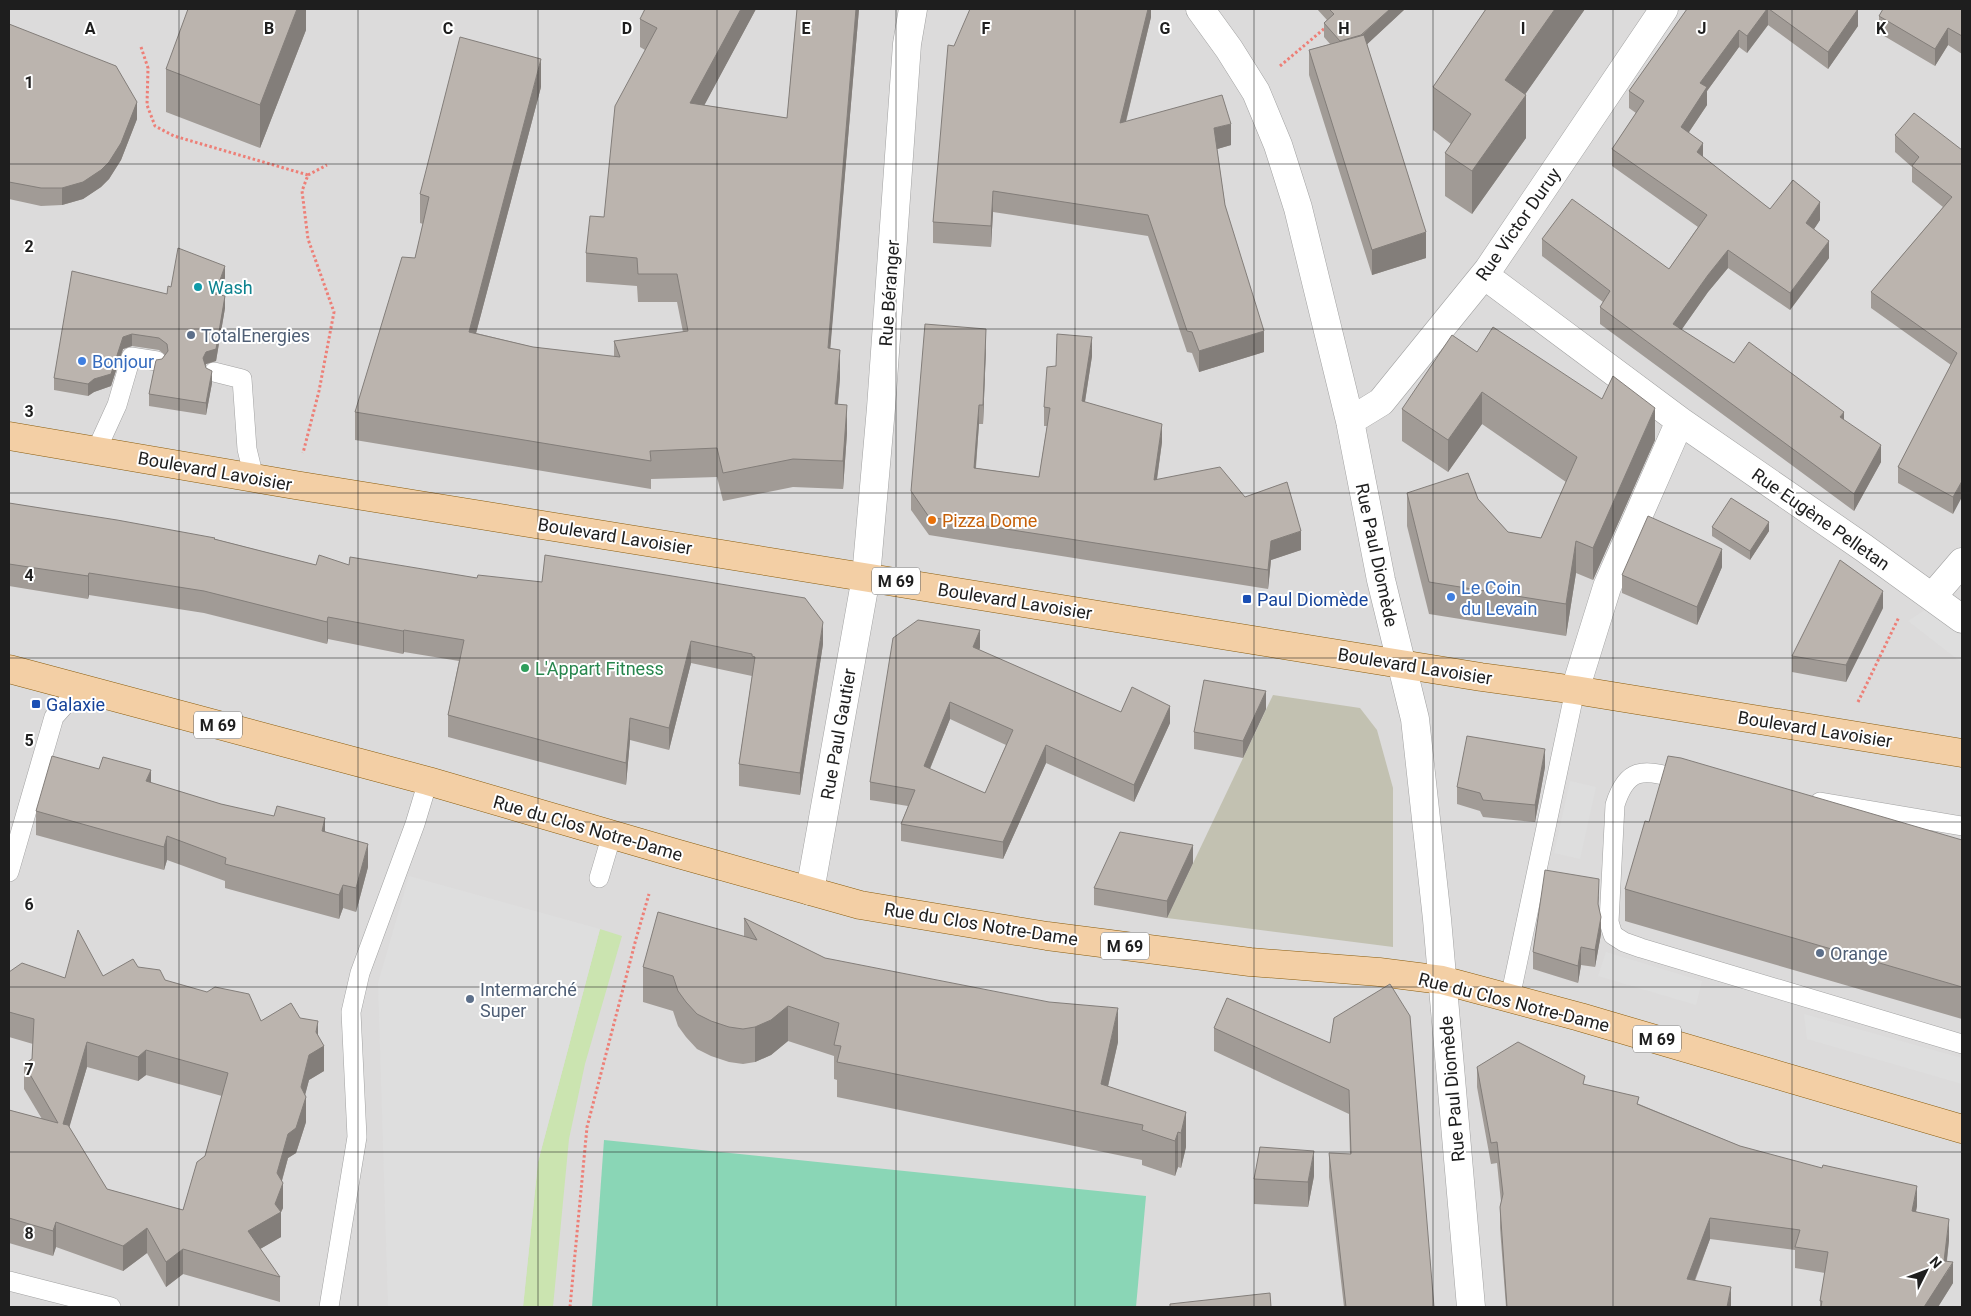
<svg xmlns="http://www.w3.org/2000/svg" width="1971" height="1316" font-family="Roboto,sans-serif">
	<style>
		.residential { fill: #dcdbdb }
		.construction { fill: #c2c1b1 }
		.grass { fill: #cbe4b0 }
		.pitch { fill: #8ad6b6 }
		.parking { fill: #dedede }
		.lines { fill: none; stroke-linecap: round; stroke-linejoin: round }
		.lane-casing { stroke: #a2a2a2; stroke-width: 20 }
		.street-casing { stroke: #a2a2a2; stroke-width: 29 }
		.primary-casing { stroke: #8a5d0e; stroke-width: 29 }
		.path { stroke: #ed7f77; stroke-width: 3; stroke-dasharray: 2.5 2.5; stroke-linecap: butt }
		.lane { stroke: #fff; stroke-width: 19 }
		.street { stroke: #fff; stroke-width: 28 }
		.primary { stroke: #f3cfa5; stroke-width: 28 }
		.wall { fill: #a19b96; fill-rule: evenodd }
		.shaded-wall { fill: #837e7a }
		.building { fill: #bbb4ae; stroke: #837e7a; fill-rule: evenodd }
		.grid { fill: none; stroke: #1e1e1e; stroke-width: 1; stroke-opacity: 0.55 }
		.culture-dot { fill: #0f9aa8; stroke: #fff; stroke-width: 2 }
		.service-dot { fill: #5c6f8a; stroke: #fff; stroke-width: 2 }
		.shop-dot { fill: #3f7fe0; stroke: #fff; stroke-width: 2 }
		.food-dot { fill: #e8710a; stroke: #fff; stroke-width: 2 }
		.transit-dot { fill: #1a4fb4; stroke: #fff; stroke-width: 2 }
		.leisure-dot { fill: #2e9e5b; stroke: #fff; stroke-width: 2 }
		.labels { text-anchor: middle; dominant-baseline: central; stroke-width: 4; stroke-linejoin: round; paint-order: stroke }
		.shield { fill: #fff; stroke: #626262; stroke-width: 1 }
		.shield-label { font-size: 16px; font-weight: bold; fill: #1e1e1e }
		.street-label { font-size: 18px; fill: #1e1e1e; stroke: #fff }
		.culture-label { font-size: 18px; fill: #0d838f; stroke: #fff; text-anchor: start }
		.service-label { font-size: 18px; fill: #4e5e75; stroke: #fff; text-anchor: start }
		.shop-label { font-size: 18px; fill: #366cbe; stroke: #fff; text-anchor: start }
		.food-label { font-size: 18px; fill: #c56008; stroke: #fff; text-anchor: start }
		.transit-label { font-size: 18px; fill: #164399; stroke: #fff; text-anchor: start }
		.leisure-label { font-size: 18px; fill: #27864d; stroke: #fff; text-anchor: start }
		.grid-label { font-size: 16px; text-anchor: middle; font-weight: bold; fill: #1e1e1e; stroke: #fff; stroke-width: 4; stroke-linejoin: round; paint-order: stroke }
	</style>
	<rect width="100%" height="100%" fill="#eeebe5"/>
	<path class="residential" d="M9,9H1962V1307H9Z"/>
	<path class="construction" d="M1273,695L1360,708L1377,730L1393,788V947L1167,918Z"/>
	<path class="grass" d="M600,929L622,936L585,1064L569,1139L553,1307H523L538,1162Z"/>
	<path class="pitch" d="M604,1140L1146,1196L1136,1307H592Z"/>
	<path class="parking" d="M1931,606L1962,630V663L1908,621Z
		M1570,781L1596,787L1580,859L1554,853Z
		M409,876L600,929L538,1162L523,1307H388L378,983Z
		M1606,952L1702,981L1696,1005L1598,976Z
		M1804,1014L1962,1058V1084L1807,1039Z"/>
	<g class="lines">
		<g class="lane-casing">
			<path id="lane" d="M214,372L242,379L247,449L254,478
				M96,451L117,405L131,357L157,361
				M1687,780C1650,773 1629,760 1615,805L1609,922L1613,935L1624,942L1641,948L1962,1044
				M1820,802L1962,826
				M9,872L54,717L80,688
				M599,878L612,834
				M1510,998L1575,690
				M9,1281L111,1307
				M329,1307L357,1137L351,1012L360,973L415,824L428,781"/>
		</g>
		<g class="street-casing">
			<path id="street" d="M1200,9L1229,49L1256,92L1278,145L1298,208L1350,421L1381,580L1415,719L1437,919L1471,1307
				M1484,275L1680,421L1864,548L1962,619
				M1350,421L1381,402L1488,270L1664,9
				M1932,597L1962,562
				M1575,690L1607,587L1680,421
				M810,891L866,577L881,408L907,44L913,9"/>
		</g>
		<g class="primary-casing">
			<path id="primary" d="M9,436L295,485L1481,677L1575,690L1962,753
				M9,669L428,781L675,853L860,905L1047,936L1250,962L1379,972L1442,980L1580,1017L1962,1129"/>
		</g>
		<path class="path" d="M141,47L148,68L147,105L155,126L174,136L308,175L302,191L308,239L334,312L319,391L303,453
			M1280,66L1325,28
			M308,175L327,165
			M1858,702L1899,617
			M570,1307L587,1127L636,939L649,894"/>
		<use href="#lane" class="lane"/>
		<use href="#street" class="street"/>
		<use href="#primary" class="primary"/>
	</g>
	<path class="wall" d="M306,9V30L260,148L166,112V69Z
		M756,9L704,105L787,118L797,9H859L830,348L840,378L838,404L847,433L843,489L793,487L723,501L717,477L651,479V489L355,440V412L415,258L423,224L420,223V194L541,87L476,333L533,347L614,357V341L683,332L677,302H638L637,286L586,282V253L604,217L645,50L640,47V19Z
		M1151,9V17L1126,122L1231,145L1217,149L1225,205L1264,352L1199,372L1192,353L1187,352L1148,236L993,212L991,247L933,243V222L954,46Z
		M1317,9H1405L1367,44L1426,258L1372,275L1309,75V50L1330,44L1324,37V23L1327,20Z
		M1486,9H1585L1525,94L1526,138L1472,214L1445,196V153L1451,144L1433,130V87Z
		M1687,9H1858V26L1828,69L1768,25L1747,53L1739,47L1707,91V105L1689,132L1703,158L1770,209L1820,220L1814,229L1829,258L1790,310L1728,268L1708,292L1681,330L1734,363L1844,420L1881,462L1854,511L1600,324V307L1603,302L1542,256V239L1669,269L1698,227L1612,166V149L1636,113L1629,108V91Z
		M1962,9V54L1948,45L1935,66L1879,33V16Z
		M9,24L137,119L121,160L109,179L101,187L83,199L62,205L41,206L9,199Z
		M1895,135L1962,150L1953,514L1898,483V467L1951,365L1871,308V292L1943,207L1912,182V167L1895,152Z
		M225,278L219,295L225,308L216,361L206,364L205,366L212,383L206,415L149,406V394L162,359L165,355L159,350L132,346L123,349L111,386L94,392L88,396L54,390V378L167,294L171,287Z
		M986,348L983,424H979L976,468L1039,477L1047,426H1044V407L1056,366L1092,356L1085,402L1162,442L1157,480L1245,497L1301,550L1271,560L1268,589L929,535L911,510V491Z
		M1477,352L1655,440L1593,580L1576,573L1566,636L1429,614L1407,526V493L1478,499L1508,532L1541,538L1566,482L1482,424L1448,472L1402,441V409Z
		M9,503L215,539L316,565H349L823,644L800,795L739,786V764L752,676L691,663L669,750L630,740L626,785L448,737V715L459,661L404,652L403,654L328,639L327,644L204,613L89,595L88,599L9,586Z
		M1712,527L1769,531L1750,560L1712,536Z
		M1722,567L1697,625L1622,593V575Z
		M1883,608L1846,682L1792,672V656Z
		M980,648L979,650L1121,712L1170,723L1134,802L1046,763L1003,859L901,841V824L908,806L870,800V782ZM950,719L1006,745L985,793L930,769Z
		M1266,709L1243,758L1194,749V732Z
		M1545,767L1535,822L1483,817L1480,811L1457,804V787Z
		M99,769L151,783L221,804L325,831L368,867L356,912L343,908L339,919L225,888V881L167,860L164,870L36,835V811Z
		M1649,822L1962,840V1019L1625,921V889Z
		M1193,863L1167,918L1094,905V888Z
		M1599,896L1598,907L1601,934L1595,967L1581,965L1578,983L1533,969V952Z
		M744,918L825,958L1118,1042L1108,1087L1186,1112V1147L1181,1168L1178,1167L1175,1176L1142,1165V1160L837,1097V1080L834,1079V1056L788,1041L771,1055L755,1062L743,1064L729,1062L711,1056L697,1049L686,1037L678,1026L673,1011L643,1002V967L744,936Z
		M138,967L165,980L261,1021L300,1018L318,1035L324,1071L309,1080L305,1094L306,1122L296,1153L288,1158L282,1181L283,1208L281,1212V1237L260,1249L280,1277V1302L183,1274L166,1287L147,1253L123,1271L56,1247L53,1256L9,1243V1110L42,1119L24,1089V1064L32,1059L33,1044L9,1037V972L65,978L103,976ZM87,1067L138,1081L146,1075L222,1096L205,1156L183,1210L107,1189L69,1127Z
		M1334,1018L1434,1307H1344L1329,1177V1153L1350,1154L1349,1114L1214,1051V1028L1330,1043Z
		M1477,1067L1585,1085L1639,1104L1740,1146L1917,1206L1916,1211L1949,1240L1947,1261L1953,1283L1938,1307H1820V1301L1825,1273L1795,1268V1250L1710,1239L1695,1281L1731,1307H1506L1500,1228V1207L1501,1202L1497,1163L1491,1164L1477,1087Z
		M1314,1176L1308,1207L1254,1204V1179Z"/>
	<path class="shaded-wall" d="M297,9H306V30L260,148V105Z
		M741,9H756L690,132V103Z
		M856,9H859L828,376V348Z
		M1148,9H1151V17L1120,145V123Z
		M1390,9H1405L1347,63V49Z
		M1555,9H1585L1505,123V80Z
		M1767,9H1768V25L1747,53V36Z
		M1858,9V26L1828,69V52Z
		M1948,28V45L1935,66V49Z
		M1739,30V47L1707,91V105L1681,144V127L1700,83Z
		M541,59V87L469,360V332Z
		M1526,95V138L1472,214V171Z
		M137,102V119L121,160L109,179L101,187L83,199L62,205V188Z
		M1231,124V145L1214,150V128Z
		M1703,143V160L1697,152Z
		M993,191V212L991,247V226Z
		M1820,202V220L1806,241V223Z
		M1426,232V258L1372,275V250Z
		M1829,241V258L1790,310V293Z
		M1728,250V268L1708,292L1673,342V324L1708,275Z
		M225,266V278L215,306V294Z
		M225,296V308L216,361L206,364L203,370V358Z
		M986,329V348L983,424V405Z
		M1264,331V352L1199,372V351Z
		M132,334V346L123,349L111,386L94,392L88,396V384L123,337Z
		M1092,337V356L1082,420V401Z
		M840,350V378L835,433V404Z
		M212,371V383L206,415V403Z
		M1482,392V424L1448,472V440Z
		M847,405V433L843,489V461Z
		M979,405V424L974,487V468Z
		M1655,408V440L1593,580V548Z
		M1844,412V429L1840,417Z
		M1162,424V442L1154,499V480Z
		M1881,445V462L1854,511V494Z
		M1962,481V497L1953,514V497Z
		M1769,522V531L1750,560V551Z
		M1301,531V550L1271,560L1268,589V570L1271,541Z
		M1576,541V573L1566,636V604Z
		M1722,549V567L1697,625V607Z
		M89,573V595L88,599V576Z
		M1883,591V608L1846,682V665Z
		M328,617V639L327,644V622Z
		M823,622V644L800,795V773Z
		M404,630V652L403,654V631Z
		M980,630V648L973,664V647Z
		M691,641V663L669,750V728Z
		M1266,691V709L1243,758V741Z
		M950,702V719L924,783V766Z
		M1170,706V723L1134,802V785Z
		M630,718V740L626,785V763Z
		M1046,745V763L1003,859V842Z
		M1545,749V767L1535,822V805Z
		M151,770V794L146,781Z
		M325,818V842L322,831Z
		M167,836V860L164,870V847Z
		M368,844V867L356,912V888Z
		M1193,845V863L1167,918V901Z
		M343,885V908L339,919V895Z
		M1601,917V934L1595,967V950Z
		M1581,947V965L1578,983V966Z
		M788,1006V1041L771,1055L755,1062V1027Z
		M1118,1008V1042L1101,1116V1084Z
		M318,1021V1046H324V1071L309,1080L301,1111V1087L309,1055L316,1032Z
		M87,1042V1067L63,1149V1124Z
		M146,1050V1075L138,1081V1057Z
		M306,1097V1122L296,1153L288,1158L277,1198V1173L288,1134Z
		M1186,1112V1147L1181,1168V1133Z
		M1178,1132V1167L1175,1176V1141Z
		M1314,1151V1176L1308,1207V1182Z
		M283,1183V1208L281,1212V1237L248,1256V1231L275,1204Z
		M1917,1186V1206L1912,1231V1211Z
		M1710,1218V1239L1687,1300V1279Z
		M1949,1219V1240L1945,1276L1953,1262V1283L1938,1307H1924L1944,1261Z
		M56,1222V1247L53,1256V1231Z
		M147,1228V1253L123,1271V1246Z
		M183,1249V1274L166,1287V1262Z
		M1731,1287V1307H1727Z"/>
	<path class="building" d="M188,9H297L260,105L166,69Z
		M645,9H741L690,103L787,118L797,9H856L828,348L840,350L835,404L847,405L843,461L793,459L723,473L717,448L650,451L651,461L355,412L402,257L415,258L429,197L420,194L460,37L541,59L469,332L533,347L620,357L614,341L688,331L677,274H638L637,258L586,253L590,216L604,217L615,106L657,28L640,19Z
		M970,9H1148L1120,123L1222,95L1231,124L1214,128L1225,205L1264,331L1199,351L1192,332L1187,331L1148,215L993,191L991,226L933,222L948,45L954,46Z
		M1329,9H1390L1361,35L1340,41L1324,23L1334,14Z
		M1486,9H1555L1505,80L1526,95L1472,171L1445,153L1471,114L1433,87Z
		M1687,9H1767L1747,36L1739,30L1700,83L1707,87L1681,127L1703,143L1697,152L1770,209L1793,180L1820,202L1806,223L1829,241L1790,293L1728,250L1708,275L1673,324L1734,363L1749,342L1844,412L1840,417L1881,445L1854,494L1600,307L1610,291L1542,239L1572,199L1669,269L1707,215L1612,149L1644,101L1629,91Z
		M1769,9H1858L1828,52Z
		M1883,9H1962V36L1948,28L1935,49L1879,16Z
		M9,24L116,66L137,102L121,143L109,162L101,170L83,182L62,188H41L9,182Z
		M1364,35L1426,232L1372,250L1309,50Z
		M1914,113L1962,150V481L1953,497L1898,467L1957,353L1871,292L1952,197L1912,166L1919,157L1895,135Z
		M178,248L225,266L215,294L225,296L216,349L206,352L203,358L206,368L212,371L206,403L149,394L156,360L162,359L168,351L167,344L159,338L132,334L123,337L111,374L94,379L88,384L54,378L72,271L167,294L168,286L171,287Z
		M925,324L986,329L983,405H979L974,468L1039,477L1050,408L1044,407L1047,367L1056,366L1057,334L1092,337L1082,401L1162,424L1154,480L1220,467L1245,497L1287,482L1301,531L1271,541L1268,570L929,517L911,491Z
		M1493,327L1602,399L1613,376L1655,408L1593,548L1576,541L1566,604L1429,582L1407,493L1468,473L1478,499L1508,532L1541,538L1577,457L1482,392L1448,440L1402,409L1452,335L1477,352Z
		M1731,498L1769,522L1750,551L1712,527Z
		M9,503L117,520L215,538L214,539L316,565L319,555L349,565L350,557L477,578L478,575L542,582L545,555L805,598L823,622L800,773L739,764L755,657L752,656V654L691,641L669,728L630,718L626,763L448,715L464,640L404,630L403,631L328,617L327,622L204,591L89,573L88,576L9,564Z
		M1648,516L1722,549L1697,607L1622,575Z
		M1840,560L1883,591L1846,665L1792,656Z
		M918,620L980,630L973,647L1121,712L1132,687L1170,706L1134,785L1046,745L1003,842L901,824L915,790L870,782L893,638ZM950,702L1013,730L985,793L924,766Z
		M1204,680L1266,691L1243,741L1194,732Z
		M1467,736L1545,749L1535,805L1483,800L1480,793L1457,787Z
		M52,756L99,769L103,757L151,770L146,781L221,804L274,816L277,806L325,818L322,831L368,844L356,888L343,885L339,895L225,864L226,858L167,836L164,847L36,811Z
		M1668,756L1681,758L1962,840V987L1625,889L1645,821L1649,822Z
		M1120,832L1193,845L1167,901L1094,888Z
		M1545,870L1599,879L1598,904L1601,917L1595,950L1581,947L1578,966L1533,952Z
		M658,912L757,940L744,918L825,958L1049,1002L1118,1008L1101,1084L1186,1112L1181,1133L1178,1132L1175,1141L1142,1130L1143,1125L837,1062L841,1046L834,1045L839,1023L788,1006L771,1020L755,1027L743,1029L729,1027L711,1021L697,1014L686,1002L678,991L673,976L643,967Z
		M78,930L103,976L133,959L138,967L160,970L165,980L207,992L215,987L249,994L261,1021L291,1003L300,1018L318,1021L316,1032L324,1046L309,1055L301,1087L306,1097L296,1128L288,1134L277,1173L283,1183L275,1204L281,1212L248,1231L280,1277L183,1249L166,1262L147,1228L123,1246L56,1222L53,1231L9,1218V1110L58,1123L24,1064L32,1059L34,1019L9,1012V972L22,963L65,978ZM87,1042L138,1057L146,1050L228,1073L205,1156L197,1162L183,1210L107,1189L68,1125L63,1124Z
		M1390,984L1410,1016L1434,1307H1346L1329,1153L1351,1154L1349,1090L1214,1028L1227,998L1330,1043L1334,1018Z
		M1518,1042L1585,1076L1583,1084L1639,1097L1637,1104L1740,1146L1822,1168L1823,1165L1917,1186L1912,1211L1949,1219L1944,1261L1953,1262L1924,1307H1821L1822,1301H1820L1828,1252L1795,1247L1800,1230L1710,1218L1687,1279L1731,1287L1727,1307H1507L1500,1207L1503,1194L1497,1142L1491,1143L1477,1067Z
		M1260,1147L1314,1151L1308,1182L1254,1179Z
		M1270,1293L1271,1307H1170V1304Z"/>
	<path class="grid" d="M179,9V1307M358,9V1307M538,9V1307M717,9V1307M896,9V1307M1075,9V1307M1254,9V1307M1433,9V1307M1613,9V1307M1792,9V1307M9,164H1962M9,329H1962M9,493H1962M9,658H1962M9,822H1962M9,987H1962M9,1152H1962"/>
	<circle class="culture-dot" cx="198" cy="287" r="5"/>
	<g class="service-dot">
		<circle cx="191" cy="335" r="5"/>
		<circle cx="1820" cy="953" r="5"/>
		<circle cx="470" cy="999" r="5"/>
	</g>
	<g class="shop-dot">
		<circle cx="82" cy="361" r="5"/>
		<circle cx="1451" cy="597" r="5"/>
	</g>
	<circle class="food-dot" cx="932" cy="520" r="5"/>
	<g class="transit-dot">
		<rect x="1242" y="594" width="10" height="10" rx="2.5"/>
		<rect x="31" y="699" width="10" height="10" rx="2.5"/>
	</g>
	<circle class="leisure-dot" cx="525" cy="668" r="5"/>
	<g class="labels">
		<g class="shield">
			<rect x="872" y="567.5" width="48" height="27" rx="4"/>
			<rect x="194" y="711.5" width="48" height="27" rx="4"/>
			<rect x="1101" y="932.5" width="48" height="27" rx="4"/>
			<rect x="1633" y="1025.5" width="48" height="27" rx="4"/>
		</g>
		<g class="shield-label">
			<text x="896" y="581">M 69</text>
			<text x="218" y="725">M 69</text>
			<text x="1125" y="946">M 69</text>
			<text x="1657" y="1039">M 69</text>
		</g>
		<g class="street-label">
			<text transform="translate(1518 224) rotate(-55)">Rue Victor Duruy</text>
			<text transform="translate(889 293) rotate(-86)">Rue Béranger</text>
			<text transform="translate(215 471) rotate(10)">Boulevard Lavoisier</text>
			<text transform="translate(1821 519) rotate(35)">Rue Eugène Pelletan</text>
			<text transform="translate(615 536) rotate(9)">Boulevard Lavoisier</text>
			<text transform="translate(1377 555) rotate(78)">Rue Paul Diomède</text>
			<text transform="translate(1015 601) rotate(9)">Boulevard Lavoisier</text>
			<text transform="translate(1415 666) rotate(9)">Boulevard Lavoisier</text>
			<text transform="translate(1815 729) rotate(9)">Boulevard Lavoisier</text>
			<text transform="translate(838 734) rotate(-80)">Rue Paul Gautier</text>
			<text transform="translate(588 828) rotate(16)">Rue du Clos Notre-Dame</text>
			<text transform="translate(981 924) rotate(9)">Rue du Clos Notre-Dame</text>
			<text transform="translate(1514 1002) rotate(14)">Rue du Clos Notre-Dame</text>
			<text transform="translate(1452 1089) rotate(-95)">Rue Paul Diomède</text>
		</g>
		<g class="culture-label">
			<text x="208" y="287">Wash</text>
		</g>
		<g class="service-label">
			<text x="201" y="335">TotalEnergies</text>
			<text x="1830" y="953">Orange</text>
			<text x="480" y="989">Intermarché<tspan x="480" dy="21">Super</tspan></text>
		</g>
		<g class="shop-label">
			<text x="92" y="361">Bonjour</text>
			<text x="1461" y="587">Le Coin<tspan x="1461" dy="21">du Levain</tspan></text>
		</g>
		<g class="food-label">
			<text x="942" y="520">Pizza Dome</text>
		</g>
		<g class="transit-label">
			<text x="1257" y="599">Paul Diomède</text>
			<text x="46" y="704">Galaxie</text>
		</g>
		<g class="leisure-label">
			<text x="535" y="668">L'Appart Fitness</text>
		</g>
	</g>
	<g class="grid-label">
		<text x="90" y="34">A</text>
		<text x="269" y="34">B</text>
		<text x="448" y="34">C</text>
		<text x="627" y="34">D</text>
		<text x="806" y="34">E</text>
		<text x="986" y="34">F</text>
		<text x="1165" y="34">G</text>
		<text x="1344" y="34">H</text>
		<text x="1523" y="34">I</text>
		<text x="1702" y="34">J</text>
		<text x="1881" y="34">K</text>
		<text x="29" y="88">1</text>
		<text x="29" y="252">2</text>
		<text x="29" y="417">3</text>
		<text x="29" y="581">4</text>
		<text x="29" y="746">5</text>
		<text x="29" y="910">6</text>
		<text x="29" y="1075">7</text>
		<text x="29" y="1239">8</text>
	</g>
	<rect width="1971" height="1316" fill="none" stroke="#1e1e1e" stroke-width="20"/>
	<g transform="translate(1926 1271) rotate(48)" stroke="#ffffff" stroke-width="4" paint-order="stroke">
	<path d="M0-4L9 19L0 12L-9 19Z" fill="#1e1e1e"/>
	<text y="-8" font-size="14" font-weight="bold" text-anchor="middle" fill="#1e1e1e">N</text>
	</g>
</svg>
